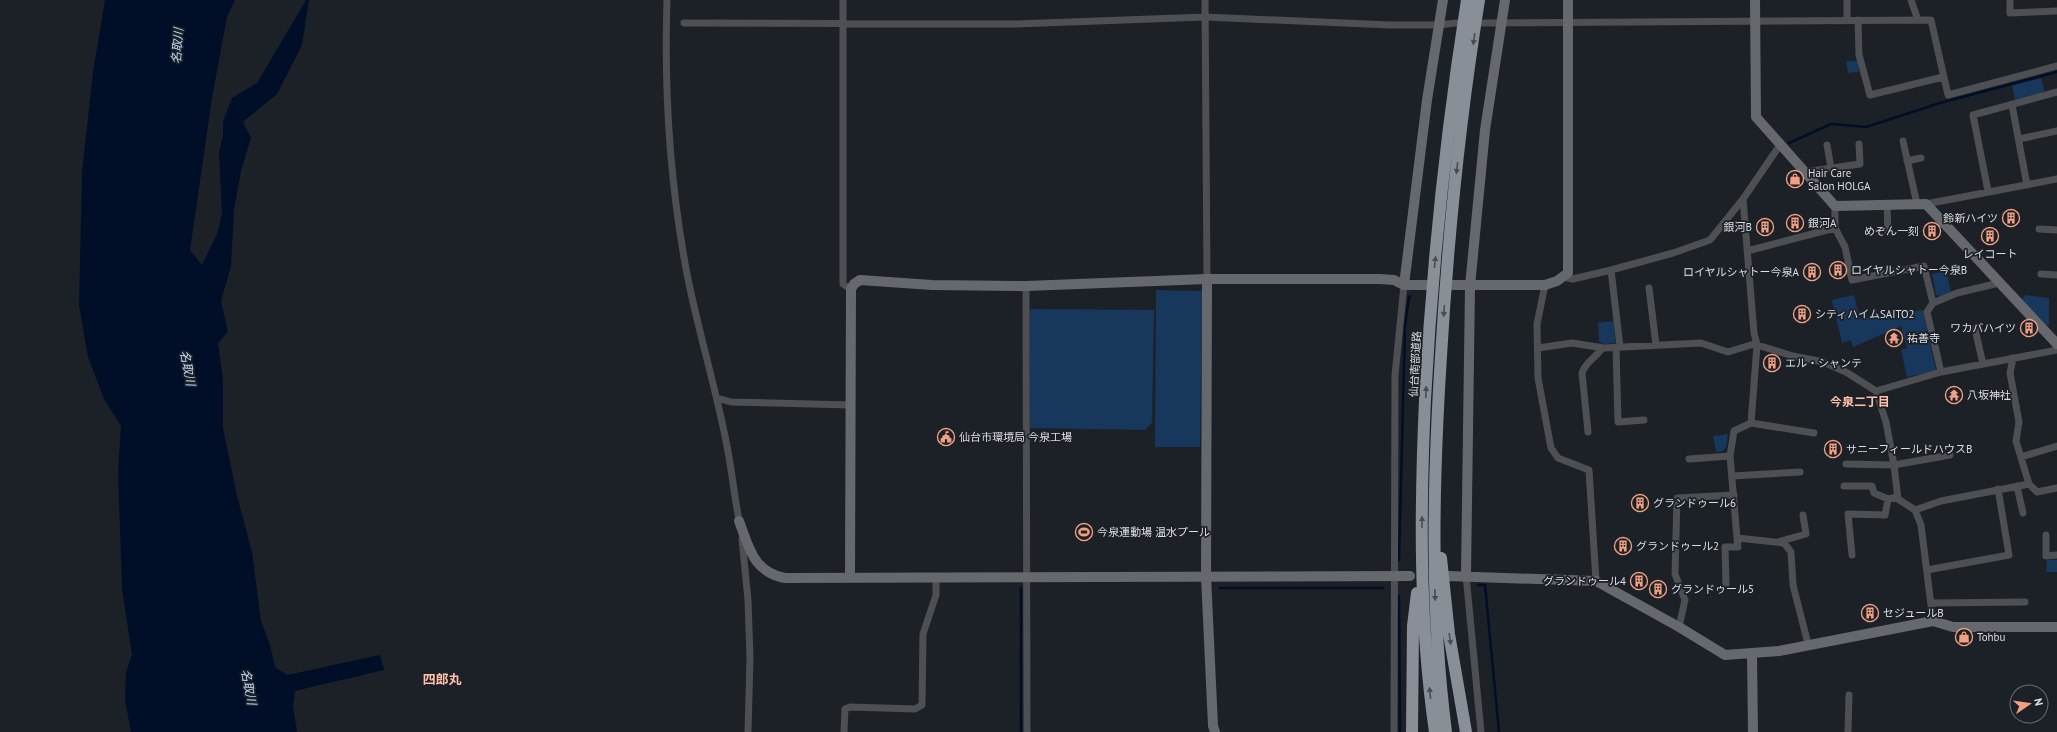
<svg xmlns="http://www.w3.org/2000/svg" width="2057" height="732" font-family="'PT Sans','Noto Sans JP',sans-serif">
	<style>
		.green { fill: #17375c }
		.water { fill: #000f27 }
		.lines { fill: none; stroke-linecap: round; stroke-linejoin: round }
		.stream { stroke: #000f27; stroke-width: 2.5 }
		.street { stroke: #4d4f52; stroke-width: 7 }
		.secondary { stroke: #65696e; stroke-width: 10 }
		.highway { stroke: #898f97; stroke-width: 12 }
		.oneway { fill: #484d54 }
		.labels { text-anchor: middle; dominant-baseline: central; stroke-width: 3.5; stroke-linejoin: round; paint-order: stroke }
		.poi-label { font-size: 11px; fill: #dbdee3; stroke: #1c2127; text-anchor: start }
		.street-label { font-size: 11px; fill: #dbdee3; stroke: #1c2127 }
		.water-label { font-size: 12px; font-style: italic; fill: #bcd6f4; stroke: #1c2127 }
		.neighbourhood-label { font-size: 12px; font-weight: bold; fill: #febea8; stroke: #1c2127 }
		.quarter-label { font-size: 13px; font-weight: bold; fill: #febea8; stroke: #1c2127 }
	</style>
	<rect width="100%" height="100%" fill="#1c2127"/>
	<path class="green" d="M1846,61H1858L1859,72L1848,73Z
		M2041,78L2045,93L2015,101L2012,85Z
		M1946,271L1951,292L1941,296L1936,295L1932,274Z
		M1156,290L1202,291L1200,447H1155Z
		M1854,295L1860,319L1923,310L1936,371L1907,377L1901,350L1907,348L1901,326L1853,347L1851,340L1842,343L1832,300Z
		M2025,295L2049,298V325H2046L2022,300Z
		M1030,309L1154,310L1152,423L1145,430L1030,428Z
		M1614,321L1615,343L1604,344L1599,342L1598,323Z
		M1728,434L1726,447L1723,451L1716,452L1713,436Z
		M2047,560H2057V572H2046Z"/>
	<path class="water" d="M105,0H235L227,17L212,98L190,250L202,265L217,234L222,214L219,152L223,136V122L232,98L257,83L306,0H309L302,45L277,94L243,122L251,138L241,171L234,210L231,266L221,301L228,332L218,343L223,379V428L237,496L252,552L261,621L270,645L275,667L287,675L380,655L384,670L295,691L293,706L297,732H131L125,700L126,672L132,655L122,589L118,470L121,426L104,399L88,357L79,305L82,172L93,72Z"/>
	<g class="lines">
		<path class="stream" d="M1789,143L1831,124L1866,127L1940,103L2057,72
			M1399,560L1405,326L1409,297L1411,296
			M1478,585H1485L1499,732
			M1220,588H1383
			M1399,596L1400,732
			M1021,732V588"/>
		<path class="street" d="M667,0C664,91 670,184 687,274C698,330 715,385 726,441C732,469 734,497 740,525
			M843,0V284L851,289
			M1205,0L1207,279
			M1911,0L1918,20
			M2010,0V13L2057,11
			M1847,20V0
			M1858,20L1859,55L1870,95L1943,77
			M684,23L1015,24L1205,17L1390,25H1438L1456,23
			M1483,23L1931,20L1948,95L2057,66
			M2012,105L2027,185
			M2019,139L2057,131
			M1903,141L1917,204
			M1827,145L1831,168
			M1907,161L1921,158
			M1805,172L1860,164L1859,144
			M1988,191L1973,115L2057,92
			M1743,199L1754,333L1757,345L1793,356L1823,362L1846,372L1876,391L1886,422L1894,465L1898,499L1915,510L1941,501L2029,484L2016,441L2019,422L2010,373L2013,358
			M1926,204L2057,179
			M1887,205L1888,233
			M1835,206V228L1845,247L1852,280L1924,266L1933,303L1957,293L1999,283
			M2039,229L2057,230
			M1747,251L1835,228
			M1611,270L1620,347
			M2041,274L2057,275
			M1563,277L1573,279L1611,270L1673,253L1710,240L1743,199L1780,145
			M1545,285L1537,324L1538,378L1551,448L1558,458L1589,470L1596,581
			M1026,286L1027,732
			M1649,288L1656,345
			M1933,303L1927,312L1941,372
			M1975,329L1983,364
			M1616,347L1618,422L1644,420
			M1538,348L1572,343L1604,348L1701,343L1728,352L1754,344L1757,345L1751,423L1734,431L1730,456L1737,538L1784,543L1791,552L1793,585L1808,644
			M1876,391L1941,372L2057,350
			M717,398L731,402L851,405
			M1751,423L1814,433
			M1588,432L1582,373C1586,361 1595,359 1602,348
			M2021,457L2057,446
			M1689,459L1730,456
			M1846,464L1894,465L1950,455
			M1732,476L1800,472
			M2029,484L2037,492L2057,488
			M1844,486H1872L1874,493L1888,499
			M2017,486L2023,513
			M1915,510L1921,525L1933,621
			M2046,535V556L2057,555
			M742,539L748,600L750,658L748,732
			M1778,542L1806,534L1803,515
			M1852,555L1848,514L1885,515L1888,499L1897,497
			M1927,570L2009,555L1998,489
			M1466,575L1481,732
			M1726,584L1725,547H1738L1737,538
			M1931,603L2025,602
			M1679,627L1685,600L1675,574L1677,498L1734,495
			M844,732L845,709L850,707L915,709L922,705L923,634L936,595V577
			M1394,732L1395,375L1404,285
			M1848,732L1849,695"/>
		<path class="secondary" d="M1755,0L1756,117L1835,206L1926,204L2057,344
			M1207,279L1206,576L1213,726L1215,732
			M1404,285L1427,100L1443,0
			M1453,285H1545L1557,281L1568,273V0
			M739,521C749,547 753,572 785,578L1410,576
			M1466,575L1470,286L1485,130L1505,0
			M1448,576L1596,581L1679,627L1725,655L1779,651L1933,621L1953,627H2057
			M850,578L851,289L854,284L860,280L932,285L1026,286L1207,279H1379L1394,280L1404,285H1426
			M1752,654L1753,732"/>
		<path class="highway" d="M1441,558L1449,634L1466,732
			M1412,732L1413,626L1417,593
			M1435,732C1419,622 1420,511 1425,400C1432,266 1446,133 1467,0
			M1446,732C1430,607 1433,482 1441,356C1448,237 1460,118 1479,0"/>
	</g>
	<defs><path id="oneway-solid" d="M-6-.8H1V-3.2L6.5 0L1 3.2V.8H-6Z"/></defs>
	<g class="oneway">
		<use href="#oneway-solid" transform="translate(1474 39) rotate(98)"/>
		<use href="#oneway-solid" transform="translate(1457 168) rotate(97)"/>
		<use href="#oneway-solid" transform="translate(1435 262) rotate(-84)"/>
		<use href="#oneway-solid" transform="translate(1444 311) rotate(94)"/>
		<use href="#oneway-solid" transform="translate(1426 392) rotate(-87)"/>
		<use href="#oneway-solid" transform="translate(1422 522) rotate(-89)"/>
		<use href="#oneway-solid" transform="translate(1435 595) rotate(88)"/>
		<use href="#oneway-solid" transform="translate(1450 639) rotate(82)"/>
		<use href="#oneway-solid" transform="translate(1430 693) rotate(-96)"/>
	</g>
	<defs>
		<g id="shop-ring" transform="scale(0.9)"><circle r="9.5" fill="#1c2127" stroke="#f3a082" stroke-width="1.5"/><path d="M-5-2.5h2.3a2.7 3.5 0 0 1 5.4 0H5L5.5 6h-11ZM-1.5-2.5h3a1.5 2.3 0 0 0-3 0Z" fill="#f3a082"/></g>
		<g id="building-ring" transform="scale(0.9)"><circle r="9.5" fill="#1c2127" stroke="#f3a082" stroke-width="1.5"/><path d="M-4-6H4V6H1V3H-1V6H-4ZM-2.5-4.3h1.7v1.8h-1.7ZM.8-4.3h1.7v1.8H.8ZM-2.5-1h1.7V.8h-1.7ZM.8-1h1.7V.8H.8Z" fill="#f3a082"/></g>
		<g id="temple-ring" transform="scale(0.9)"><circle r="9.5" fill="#1c2127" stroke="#f3a082" stroke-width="1.5"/><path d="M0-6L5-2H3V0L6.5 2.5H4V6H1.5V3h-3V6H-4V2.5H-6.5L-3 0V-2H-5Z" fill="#f3a082"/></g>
		<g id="civic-ring" transform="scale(0.9)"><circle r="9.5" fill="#1c2127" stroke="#f3a082" stroke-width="1.5"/><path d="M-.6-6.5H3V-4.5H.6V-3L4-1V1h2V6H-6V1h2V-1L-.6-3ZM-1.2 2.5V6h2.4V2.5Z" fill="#f3a082"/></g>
		<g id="stadium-ring" transform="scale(0.9)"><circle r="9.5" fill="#1c2127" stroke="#f3a082" stroke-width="1.5"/><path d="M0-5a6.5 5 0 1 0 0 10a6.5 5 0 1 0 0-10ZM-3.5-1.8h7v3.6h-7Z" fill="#f3a082"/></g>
	</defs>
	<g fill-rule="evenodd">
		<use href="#shop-ring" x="1795" y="179"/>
		<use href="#building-ring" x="2011" y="218"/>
		<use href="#building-ring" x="1795" y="223"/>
		<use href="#building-ring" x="1765" y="227"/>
		<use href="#building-ring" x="1932" y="231"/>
		<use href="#building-ring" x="1990" y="236"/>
		<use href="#building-ring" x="1838" y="270"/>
		<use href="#building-ring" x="1812" y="272"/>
		<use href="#building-ring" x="1802" y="314"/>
		<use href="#building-ring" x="2029" y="328"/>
		<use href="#temple-ring" x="1894" y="338"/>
		<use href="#building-ring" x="1772" y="363"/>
		<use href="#temple-ring" x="1954" y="395"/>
		<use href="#civic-ring" x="946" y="437"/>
		<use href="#building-ring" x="1833" y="449"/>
		<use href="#building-ring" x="1640" y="503"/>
		<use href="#stadium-ring" x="1084" y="532"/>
		<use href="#building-ring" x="1623" y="546"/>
		<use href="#building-ring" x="1639" y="581"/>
		<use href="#building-ring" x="1658" y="589"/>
		<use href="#building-ring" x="1870" y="613"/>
		<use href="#shop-ring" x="1964" y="637"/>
	</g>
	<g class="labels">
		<g class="poi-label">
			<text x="1808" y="173">Hair Care<tspan x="1808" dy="13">Salon HOLGA</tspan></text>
			<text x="1998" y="218" text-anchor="end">鈴新ハイツ</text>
			<text x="1808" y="223">銀河A</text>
			<text x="1752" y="227" text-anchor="end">銀河B</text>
			<text x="1919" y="231" text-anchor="end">めぞん一刻</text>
			<text x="1990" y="254" text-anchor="middle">レイコート</text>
			<text x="1851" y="270">ロイヤルシャトー今泉B</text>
			<text x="1799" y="272" text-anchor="end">ロイヤルシャトー今泉A</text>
			<text x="1815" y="314">シティハイムSAITO2</text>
			<text x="2016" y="328" text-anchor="end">ワカバハイツ</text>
			<text x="1907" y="338">祐善寺</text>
			<text x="1785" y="363">エル・シャンテ</text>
			<text x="1967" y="395">八坂神社</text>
			<text x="959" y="437">仙台市環境局 今泉工場</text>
			<text x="1846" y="449">サニーフィールドハウスB</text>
			<text x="1653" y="503">グランドゥール6</text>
			<text x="1097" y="532">今泉運動場 温水プール</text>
			<text x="1636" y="546">グランドゥール2</text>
			<text x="1626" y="581" text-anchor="end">グランドゥール4</text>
			<text x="1671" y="589">グランドゥール5</text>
			<text x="1883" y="613">セジュールB</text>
			<text x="1977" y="637">Tohbu</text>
		</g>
		<g class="street-label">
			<text transform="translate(1415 364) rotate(-87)">仙台南部道路</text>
		</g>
		<g class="water-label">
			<text transform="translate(177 46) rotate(-86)">名取川</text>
			<text transform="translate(188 368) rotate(79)">名取川</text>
			<text transform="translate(249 687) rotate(79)">名取川</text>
		</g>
		<g class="neighbourhood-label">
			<text x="1860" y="401">今泉二丁目</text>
		</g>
		<g class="quarter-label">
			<text x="442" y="679">四郎丸</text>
		</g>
	</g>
	<g transform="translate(2029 704) rotate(77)"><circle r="19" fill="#1c2127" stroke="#686d72"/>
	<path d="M0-3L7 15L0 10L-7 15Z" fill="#f3a082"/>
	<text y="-6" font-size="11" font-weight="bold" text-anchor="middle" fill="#dbdee3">N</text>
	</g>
</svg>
